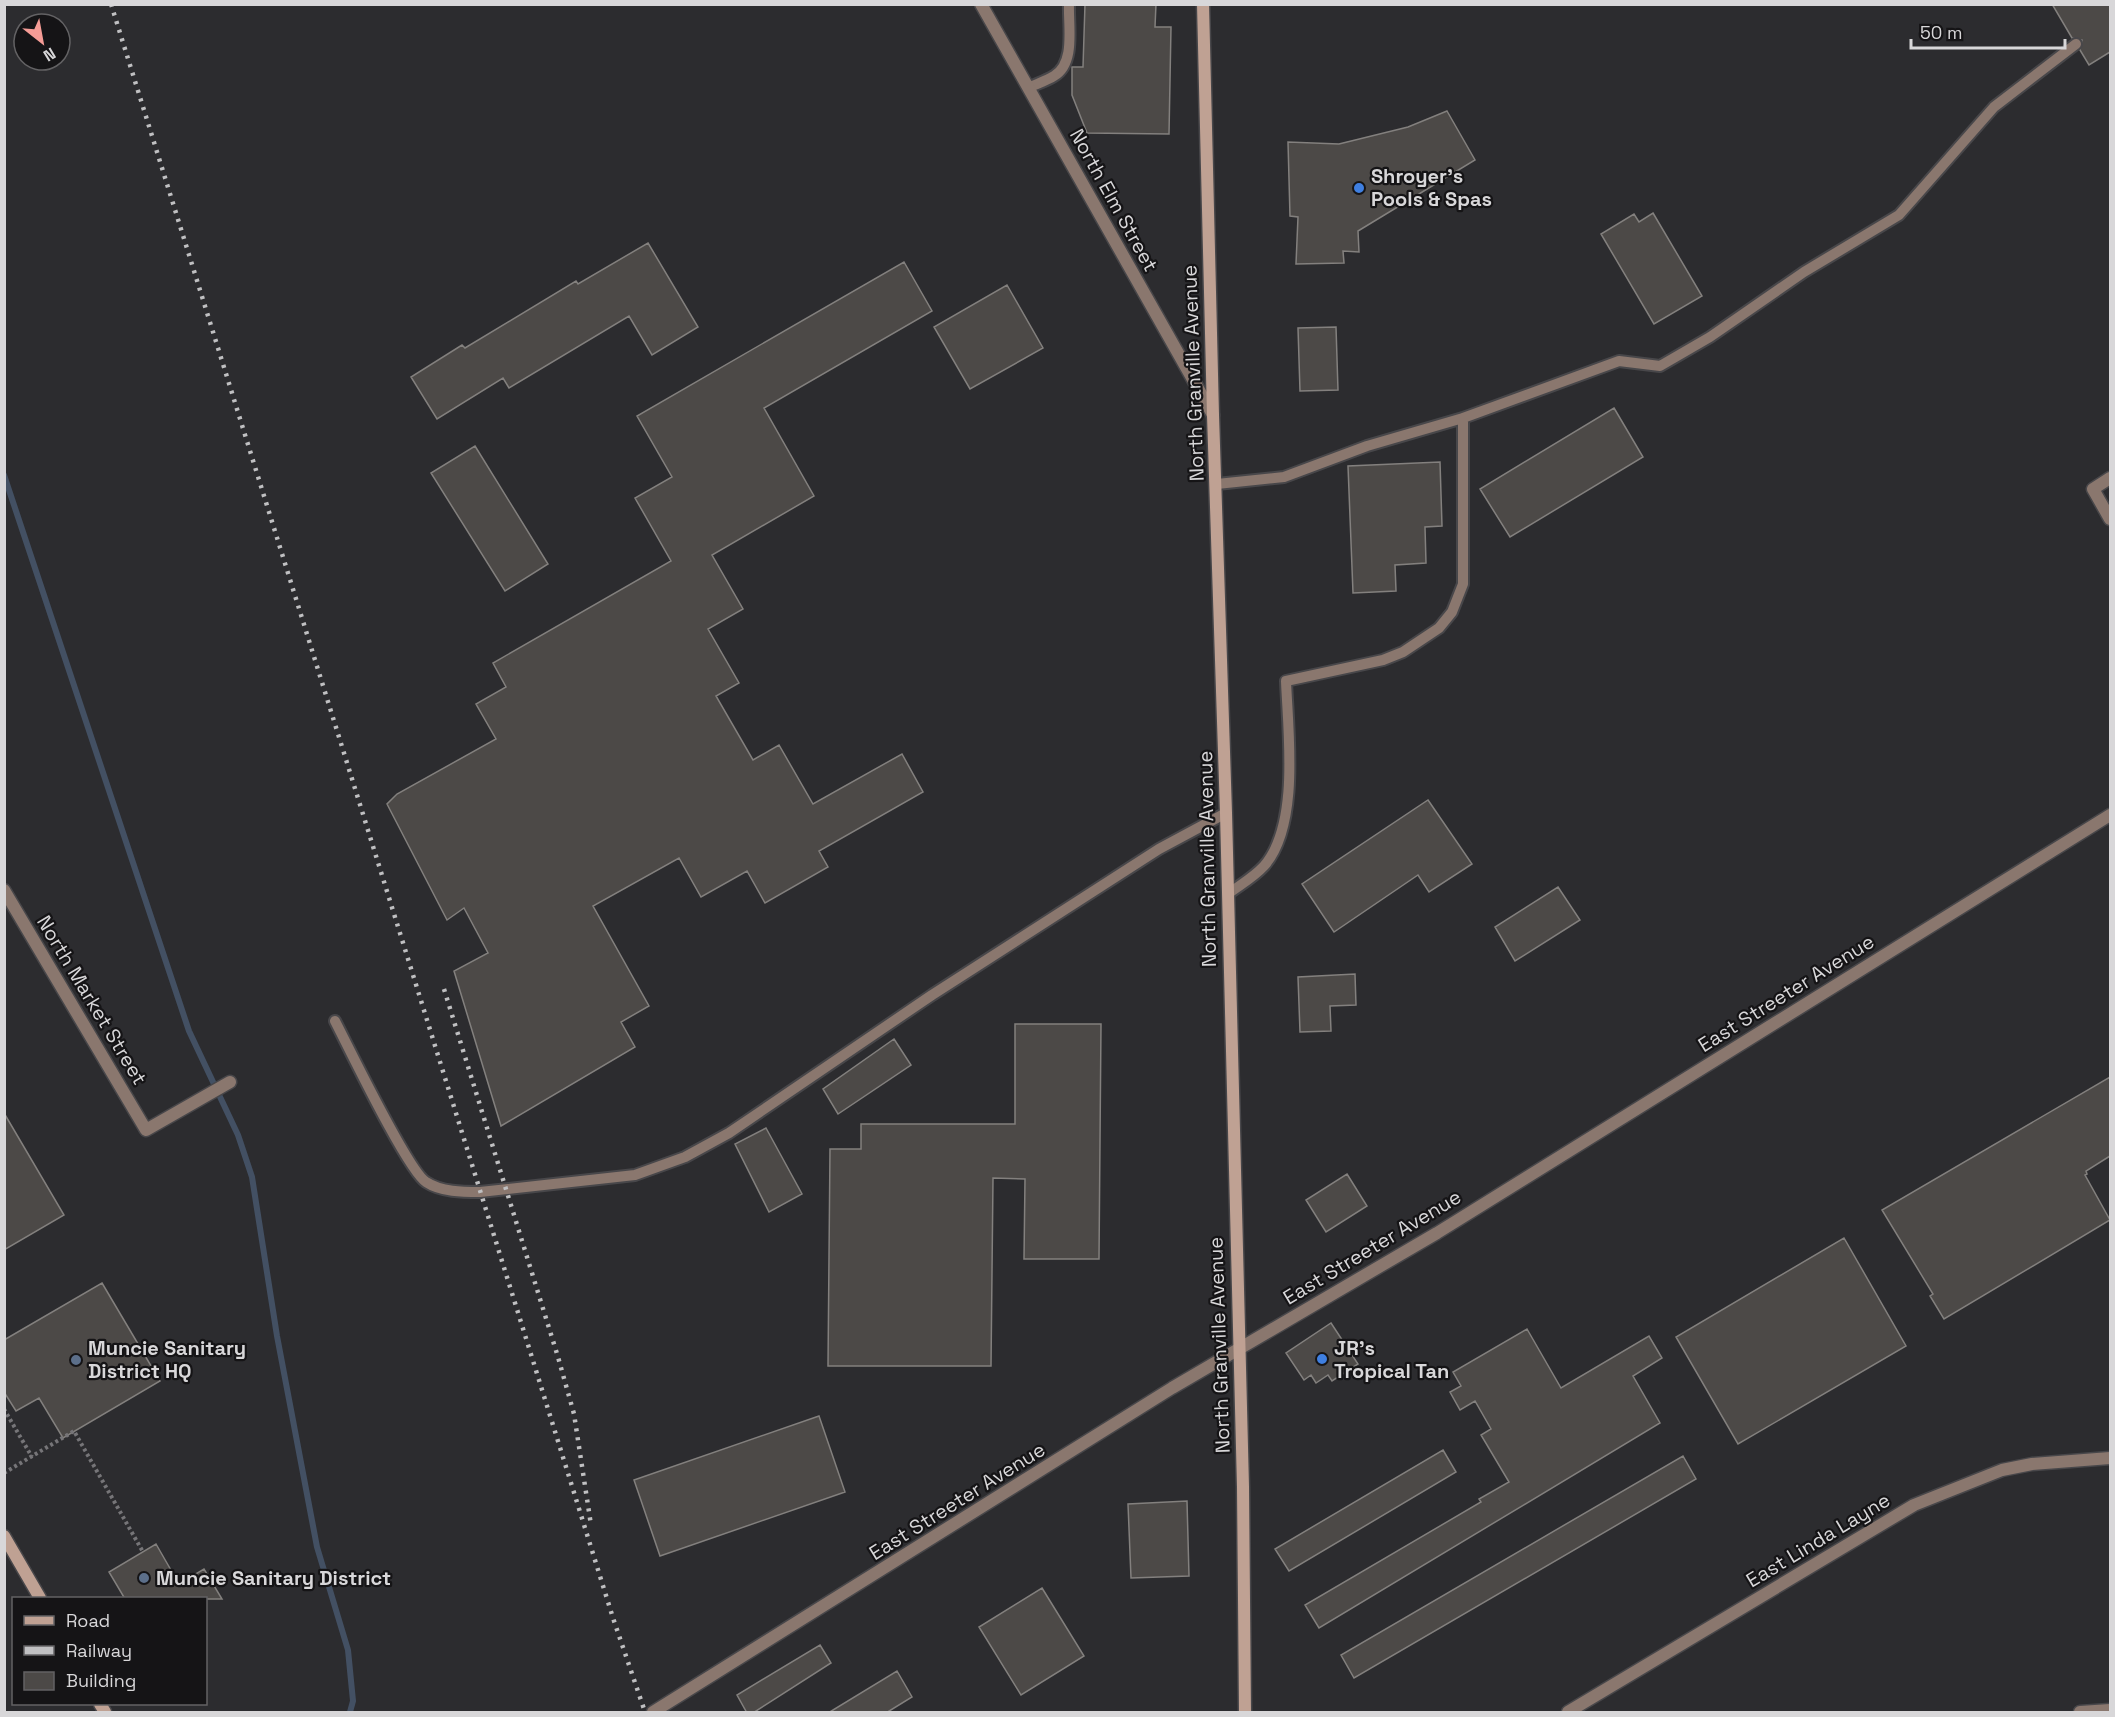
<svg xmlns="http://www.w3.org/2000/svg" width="2115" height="1717" font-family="'Space Grotesk',sans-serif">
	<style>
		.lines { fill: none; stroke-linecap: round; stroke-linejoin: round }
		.stream { stroke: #435063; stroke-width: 6 }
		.building { fill: #4c4947; stroke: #83807e; stroke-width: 1.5 }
		.lane-casing { stroke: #48474a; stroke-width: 14 }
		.street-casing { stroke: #48474a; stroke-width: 15 }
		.secondary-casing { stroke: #48474a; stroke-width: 15 }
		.path { stroke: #767578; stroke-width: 4; stroke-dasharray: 3 3; stroke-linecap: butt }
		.lane { stroke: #8a776e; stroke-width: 10 }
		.street { stroke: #8a776e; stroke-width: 12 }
		.secondary { stroke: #bfa193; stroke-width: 12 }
		.rail { stroke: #c0c0c2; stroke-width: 4.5; stroke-dasharray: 3 6; stroke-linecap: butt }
		.shop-dot { fill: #3f7fe0; stroke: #151416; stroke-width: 2 }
		.service-dot { fill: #5c6f8a; stroke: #151416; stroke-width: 2 }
		.labels { text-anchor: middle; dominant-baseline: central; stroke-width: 4.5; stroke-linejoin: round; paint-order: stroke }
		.poi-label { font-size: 20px; font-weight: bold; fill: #d8d7d9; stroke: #151416; text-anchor: start }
		.street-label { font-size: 20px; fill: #d8d7d9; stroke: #151416 }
	</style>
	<rect width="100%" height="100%" fill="#2c2c2f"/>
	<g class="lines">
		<path class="stream" d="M4,475L189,1031L238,1135L252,1177L277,1336L317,1547L348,1650L353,1701L350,1712"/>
	</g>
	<path class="building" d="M1085,4H1156L1155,27H1171L1169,134L1087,133L1072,95V67H1083Z
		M2052,4H2110V52L2089,65L2080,50L2082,40L2072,38Z
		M1447,111L1475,160L1358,231L1359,252L1343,251L1344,263L1296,264L1298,217L1290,216L1288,142L1339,144L1408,127Z
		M1653,213L1702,296L1654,324L1601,234L1634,214L1639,222Z
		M648,243L698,327L652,355L629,316L509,388L503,378L437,419L411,377L462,345L465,348L576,281L578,284Z
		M904,262L932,311L764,408L814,496L712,555L743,609L708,629L739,683L716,696L753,760L779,745L813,804L902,754L923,792L819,851L828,867L765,903L747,871L701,897L679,858L593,906L649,1006L621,1022L635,1047L501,1126L454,971L488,953L464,908L447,920L387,804L397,794L496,739L476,704L506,687L493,663L671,561L635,498L672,477L637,416Z
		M1007,285L1043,348L970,389L934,327Z
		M1336,327L1338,390L1300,391L1298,328Z
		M1614,408L1643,457L1510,537L1480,489Z
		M475,446L548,564L505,591L431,473Z
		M1440,462L1442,526L1425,527L1426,563L1395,565L1396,591L1353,593L1348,466Z
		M1428,800L1472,864L1429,892L1418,875L1334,932L1302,884Z
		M1558,887L1580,920L1515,961L1495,927Z
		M1355,974L1356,1005L1330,1006L1331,1031L1300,1032L1298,977Z
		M1015,1024H1101L1099,1259H1024L1025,1179L993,1178L991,1366H828L830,1149H861V1124H1015Z
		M894,1039L911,1065L838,1114L823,1089Z
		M2110,1077V1156L2086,1171L2087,1174L2085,1175L2110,1220L1944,1319L1930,1296L1933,1294L1882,1210Z
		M4,1113L64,1215L4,1250Z
		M766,1128L802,1194L769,1212L735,1144Z
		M1347,1174L1367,1206L1326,1232L1306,1200Z
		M1844,1238L1906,1346L1738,1444L1676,1337Z
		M102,1283L160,1381L63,1438L39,1398L16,1411L4,1392V1340Z
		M1331,1323L1358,1364L1332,1381L1328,1375L1316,1383L1311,1375L1304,1380L1286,1353Z
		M1527,1329L1561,1388L1649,1336L1662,1358L1633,1376L1660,1423L1319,1628L1305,1605L1481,1502L1479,1499L1509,1482L1481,1435L1491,1429L1475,1401L1460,1410L1450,1392L1461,1386L1453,1372Z
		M819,1416L845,1492L660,1556L634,1480Z
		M1443,1450L1456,1472L1289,1571L1275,1549Z
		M1683,1456L1696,1479L1354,1678L1341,1655Z
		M1187,1501L1189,1576L1131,1578L1128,1504Z
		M156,1544L179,1584L204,1569L222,1599H125L109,1572Z
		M1042,1588L1084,1656L1021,1695L979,1627Z
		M820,1645L831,1663L753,1713H747L737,1695Z
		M897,1671L912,1697L886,1713H828Z"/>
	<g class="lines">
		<g class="lane-casing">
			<path id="lane" d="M1028,88C1036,84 1046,81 1054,76C1076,63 1068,26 1069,4
				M1217,484L1284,477L1367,446L1463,418L1619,361L1660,366L1710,337L1804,272L1899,215L1994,107L2076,44
				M1228,894C1240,885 1254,877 1264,866C1300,825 1288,732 1286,681L1383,660L1403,652L1439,628L1452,612L1463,584V418
				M335,1021C349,1048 408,1171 426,1182C441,1192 463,1192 480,1192L635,1175L685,1157L729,1133L932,995L1159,849L1226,813"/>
		</g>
		<g class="street-casing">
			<path id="street" d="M981,4L1213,415
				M2110,478L2093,489L2110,519
				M4,890L146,1130L230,1082
				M653,1712L1172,1388L1437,1233L2110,815
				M1568,1712L1914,1505L2002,1470L2032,1464L2110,1458
				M2080,1712L2110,1710"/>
		</g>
		<g class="secondary-casing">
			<path id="secondary" d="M1203,4L1213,415L1226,813L1243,1487L1245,1712
				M4,1536L40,1598
				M100,1704L105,1712"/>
		</g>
		<path class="path" d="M4,1409L32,1457
			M4,1473L74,1431L143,1552"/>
		<use href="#lane" class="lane"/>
		<use href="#street" class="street"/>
		<use href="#secondary" class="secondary"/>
		<path class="rail" d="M111,4L613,1618L645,1712
			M444,989L558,1357L574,1414L591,1525"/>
	</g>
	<g class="shop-dot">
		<circle cx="1359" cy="188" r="6"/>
		<circle cx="1322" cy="1359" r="6"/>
	</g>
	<g class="service-dot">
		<circle cx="76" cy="1360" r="6"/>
		<circle cx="144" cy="1578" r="6"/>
	</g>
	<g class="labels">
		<g class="poi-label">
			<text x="1371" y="176">Shroyer's<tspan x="1371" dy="23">Pools &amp; Spas</tspan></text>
			<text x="88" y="1348">Muncie Sanitary<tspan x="88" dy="23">District HQ</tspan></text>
			<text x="1334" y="1348">JR's<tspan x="1334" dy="23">Tropical Tan</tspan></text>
			<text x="156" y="1578">Muncie Sanitary District</text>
		</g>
		<g class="street-label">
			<text transform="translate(1114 200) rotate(61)">North Elm Street</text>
			<text transform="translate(1193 373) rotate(-92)">North Granville Avenue</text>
			<text transform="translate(1207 859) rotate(-91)">North Granville Avenue</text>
			<text transform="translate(1786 993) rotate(-32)">East Streeter Avenue</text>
			<text transform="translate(92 1000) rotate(59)">North Market Street</text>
			<text transform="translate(1372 1247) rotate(-31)">East Streeter Avenue</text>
			<text transform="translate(1219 1345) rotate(-92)">North Granville Avenue</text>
			<text transform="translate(957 1501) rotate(-32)">East Streeter Avenue</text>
			<text transform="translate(1818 1540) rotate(-31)">East Linda Layne</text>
		</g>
	</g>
	<rect width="2115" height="1717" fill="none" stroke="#d8d7d9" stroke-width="12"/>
	<rect x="12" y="1597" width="195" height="108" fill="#151416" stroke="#636264" stroke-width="1.5"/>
	<rect x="24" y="1616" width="30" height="9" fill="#bfa193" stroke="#636264" stroke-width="1.5"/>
	<text x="66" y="1627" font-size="18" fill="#d8d7d9">Road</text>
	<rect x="24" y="1646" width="30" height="9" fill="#c0c0c2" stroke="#636264" stroke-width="1.5"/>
	<text x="66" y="1657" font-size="18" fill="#d8d7d9">Railway</text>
	<rect x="24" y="1672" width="30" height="18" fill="#4c4947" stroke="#636264" stroke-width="1.5"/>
	<text x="66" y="1687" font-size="18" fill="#d8d7d9">Building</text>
	<g transform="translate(42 42) rotate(149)"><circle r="28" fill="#151416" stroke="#636264" stroke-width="1.5"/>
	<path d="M0-4.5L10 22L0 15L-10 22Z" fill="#f59c96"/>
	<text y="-9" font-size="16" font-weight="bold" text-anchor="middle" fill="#d8d7d9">N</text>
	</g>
	<path d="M1911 39v9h154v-9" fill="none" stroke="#d8d7d9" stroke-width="3"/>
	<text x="1920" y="39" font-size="18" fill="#d8d7d9" stroke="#151416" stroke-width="4.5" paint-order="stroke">50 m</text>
</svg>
